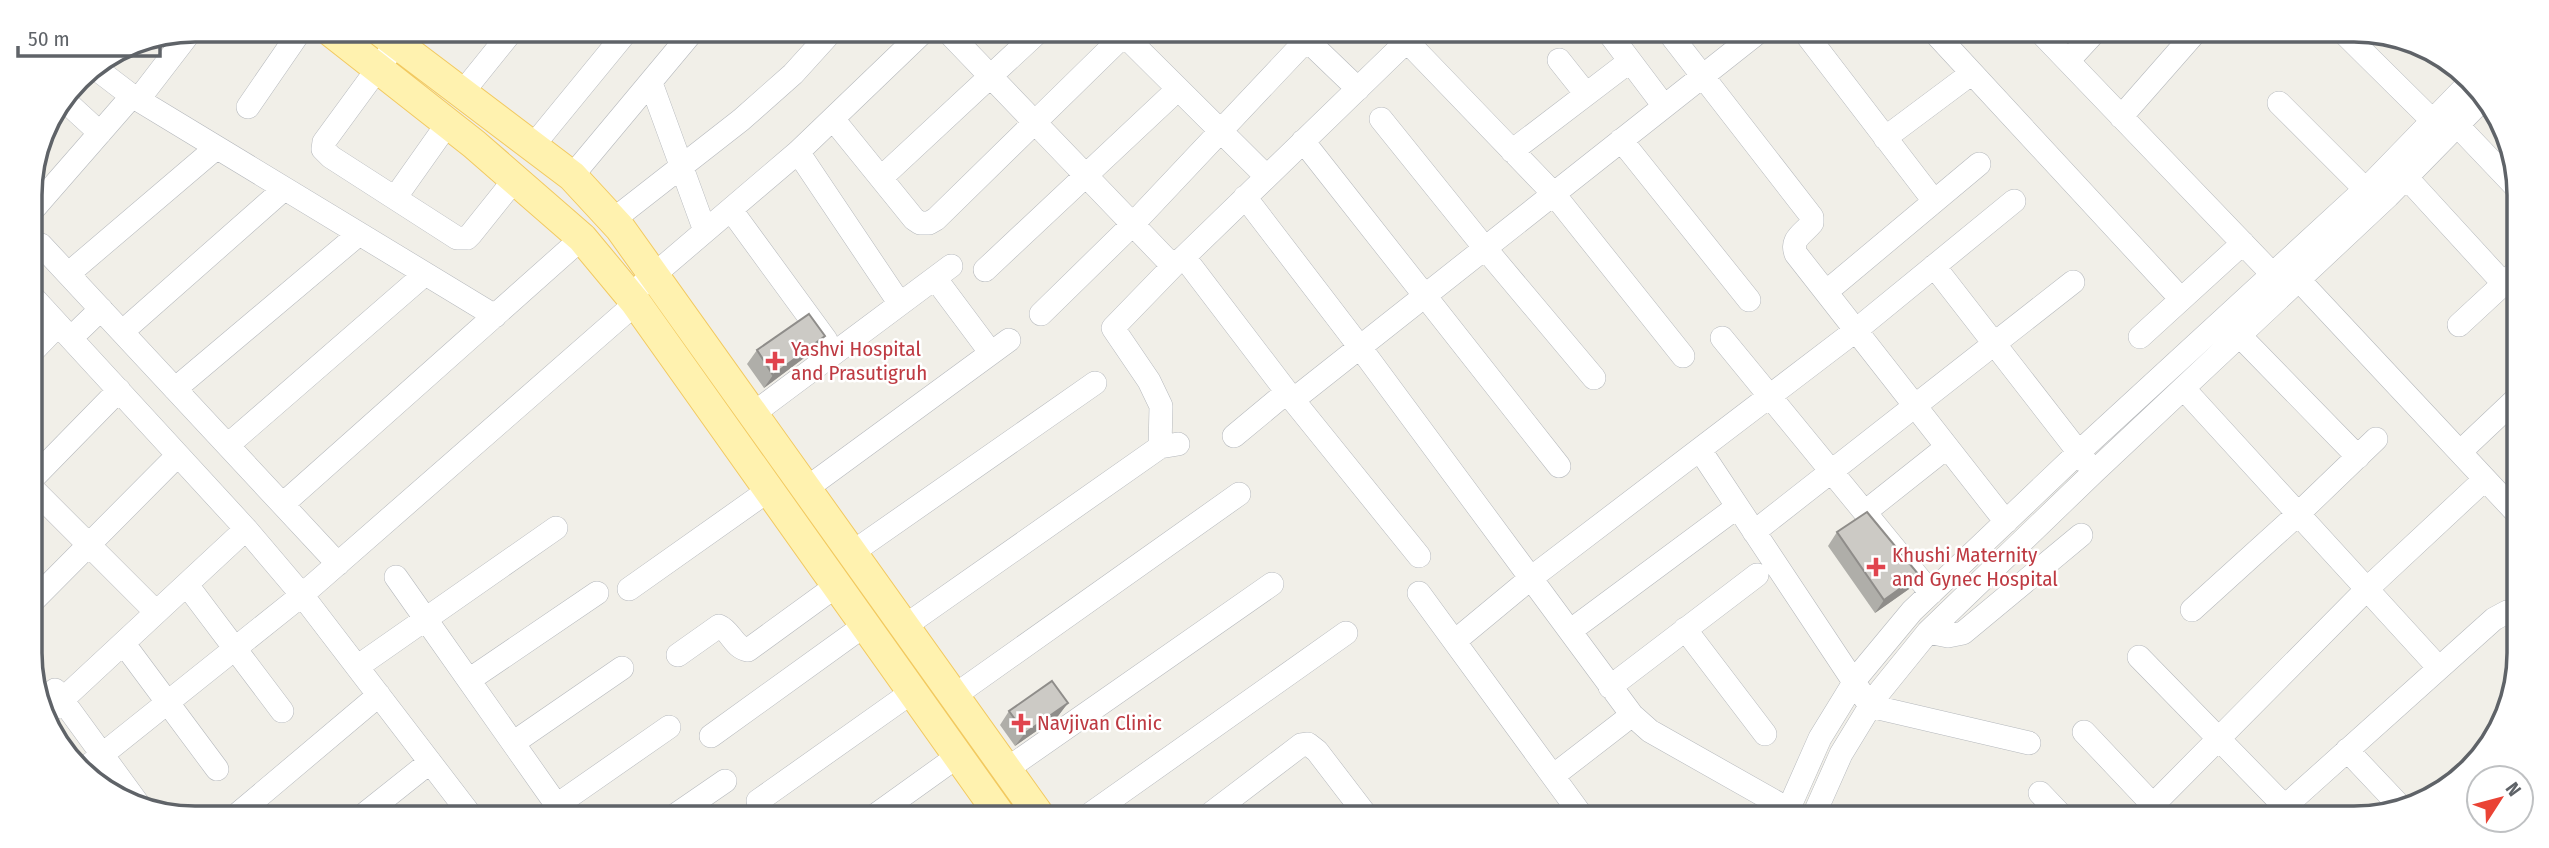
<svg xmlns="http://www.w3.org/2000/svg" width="2549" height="848" font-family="'Fira Sans Condensed',sans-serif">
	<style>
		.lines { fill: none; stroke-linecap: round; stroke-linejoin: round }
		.minor-casing { stroke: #b5b8bc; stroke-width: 24 }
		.major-casing { stroke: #f2c960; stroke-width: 32 }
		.minor { stroke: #fff; stroke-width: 23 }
		.major { stroke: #fff2af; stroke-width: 30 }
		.wall { fill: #afaea9 }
		.shaded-wall { fill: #8f8d8a }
		.building { fill: #cccac5; stroke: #8f8d8a; stroke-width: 2 }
		.health-dot { fill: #e0444e; stroke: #fff; stroke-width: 2.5 }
		.labels { text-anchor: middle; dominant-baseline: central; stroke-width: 5; stroke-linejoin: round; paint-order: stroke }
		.health-label { font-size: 21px; fill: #be3a42; stroke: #fff; text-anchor: start }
		.rim { fill: none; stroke: #5f6368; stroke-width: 3.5 }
	</style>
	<rect width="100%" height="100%" fill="#f1efe8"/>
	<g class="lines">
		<g class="minor-casing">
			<path id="minor" d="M406,30L324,142L323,149L331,157L457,238H467L471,234L515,179
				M948,32L1167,260L1175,264L1184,257L1407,41
				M1121,32L1266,176
				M1399,33L1553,193L1683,356
				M1609,33L1664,106
				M1670,34L1812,217V223C1803,234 1790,239 1796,254L2006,522
				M1806,34L1934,201
				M1936,34L2181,299
				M2043,35L2281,283
				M2346,35L2443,131
				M1307,40L1358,89
				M1559,60L1586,94
				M2068,61L2092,35
				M94,67L132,96L495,316
				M651,83L705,231
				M462,93L512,31
				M63,99L100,133
				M138,100L191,31
				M2279,103L2365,189
				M248,107L301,30
				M2121,117L2193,35
				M833,119L914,219L920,223H929L936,219L1124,35
				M1381,119L1484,247L1594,378
				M2457,125L2516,187
				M1885,138L1972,73
				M1621,140L1749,300
				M1303,141L1559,466
				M532,147L627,31
				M1512,151L1630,61
				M798,152L900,304
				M572,176L693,31
				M2406,177L2504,284
				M881,178L1038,32
				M1245,197L1359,346L1632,715L1650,731L1788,809
				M395,198L448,123
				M731,210L826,340
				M30,213L132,96
				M613,220L741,120L793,74L832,31
				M41,245L338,564
				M1184,257L1293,400L1419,556
				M1934,266L2087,463
				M985,270L1178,89
				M68,274L216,148
				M935,278L991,353
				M2299,280L2514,510
				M642,285L798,152L923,32
				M1826,292L1979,164
				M31,295L246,529L302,595L469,813
				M1041,314L1133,224L1313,33
				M2459,325L2513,275
				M122,332L284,189
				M2240,336L2358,457
				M2140,337L2243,243
				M71,338L101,309
				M1722,338L1931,593
				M31,353L58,325
				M175,389L359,234
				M2184,389L2439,668
				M1293,400L1756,34
				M754,413L951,266
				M1234,436L1287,392
				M228,445L425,274
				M1160,447L1161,406L1149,381L1113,328L1175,264
				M1700,450L1870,706L2029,743
				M2460,452L2515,400
				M32,479L119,390
				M32,488L148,604
				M807,488L1009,340
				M283,504L582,238
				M1865,512L1947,447
				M1754,532L2073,282
				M853,552L1095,383
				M396,577L563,814
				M187,585L282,711
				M629,589L769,490
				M1419,593L1582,816
				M32,602L178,455
				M2192,610L2298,514L2376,439
				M905,626L1160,447L1178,444
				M1685,629L1765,734
				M1570,631L1737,507
				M1928,632L1948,636L1963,633L2081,535
				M1455,641L1531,578L1855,331L2014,201
				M124,644L217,769
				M678,655L719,626C731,631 734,648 748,650L836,586
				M2139,657L2296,818
				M357,667L556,528
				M469,680L597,593
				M34,687L43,699
				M1610,687L1757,575
				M55,690L139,805
				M954,696L1239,494
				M47,714L246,529
				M2084,732L2154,806
				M711,736L865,625
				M513,743L622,668
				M2347,750L2399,805
				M1007,769L1272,584
				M83,770L302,595L636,303
				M1553,776L1632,715
				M2040,793L2063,817
				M758,801L912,692
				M557,805L669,727
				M239,813L379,695
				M366,813L430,762
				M677,814L725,781
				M877,814L958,756
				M1089,815L1346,633
				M1209,815L1301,745L1308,744L1317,751L1366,815
				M1785,817L1820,738L1847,694L1858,676L1912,611L2079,452L2374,181L2471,81
				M1813,817L1841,754L1877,695L1928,632L2094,472L2388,196L2484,98
				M2141,817L2367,589L2485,479
				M2272,818L2494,619L2507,612L2514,613"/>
		</g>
		<g class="major-casing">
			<path id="major" d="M329,30L474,144L582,238L636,303L1000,815
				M379,30L572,176L620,228L1039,815"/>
		</g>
		<use href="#minor" class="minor"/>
		<use href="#major" class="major"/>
	</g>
	<path class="wall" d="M825,336L816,349L764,388L747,364L757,350Z
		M1837,532L1909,589L1875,613L1828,546Z
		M1068,703L1058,716L1015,746L1000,725L1009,711Z"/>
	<path class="shaded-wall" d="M825,336L816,349L764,388L773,375Z
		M1919,575L1909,589L1875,613L1884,600Z
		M1068,703L1058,716L1015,746L1025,733Z"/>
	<path class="building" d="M809,314L825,336L773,375L757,350Z
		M1867,512L1919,575L1884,600L1837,532Z
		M1052,681L1068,703L1025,733L1009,711Z"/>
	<g class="health-dot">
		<path d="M771.5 350.5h7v7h7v7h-7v7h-7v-7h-7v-7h7z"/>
		<path d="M1872.5 556.5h7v7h7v7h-7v7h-7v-7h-7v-7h7z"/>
		<path d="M1017.5 712.5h7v7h7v7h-7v7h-7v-7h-7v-7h7z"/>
	</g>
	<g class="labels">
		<g class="health-label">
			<text x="791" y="349">Yashvi Hospital<tspan x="791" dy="24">and Prasutigruh</tspan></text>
			<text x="1892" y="555">Khushi Maternity<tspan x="1892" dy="24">and Gynec Hospital</tspan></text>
			<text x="1037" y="723">Navjivan Clinic</text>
		</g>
	</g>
	<path d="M0 0H2549V848H0ZM195 42H2354A153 153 0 0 1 2507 195V653A153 153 0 0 1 2354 806H195A153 153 0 0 1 42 653V195A153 153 0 0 1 195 42Z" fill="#fff" fill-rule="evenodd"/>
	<path class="rim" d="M195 42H2354A153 153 0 0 1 2507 195V653A153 153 0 0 1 2354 806H195A153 153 0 0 1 42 653V195A153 153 0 0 1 195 42Z"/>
	<g transform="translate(2500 799) rotate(54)"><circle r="33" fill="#ffffff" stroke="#bfc1c3" stroke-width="2"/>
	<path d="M0-5L12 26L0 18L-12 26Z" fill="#ea4335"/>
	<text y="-10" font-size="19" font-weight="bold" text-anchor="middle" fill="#5f6368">N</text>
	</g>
	<path d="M18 46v10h142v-10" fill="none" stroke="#5f6368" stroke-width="3.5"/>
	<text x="28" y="46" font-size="21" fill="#5f6368" stroke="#ffffff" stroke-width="5" paint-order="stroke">50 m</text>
</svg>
